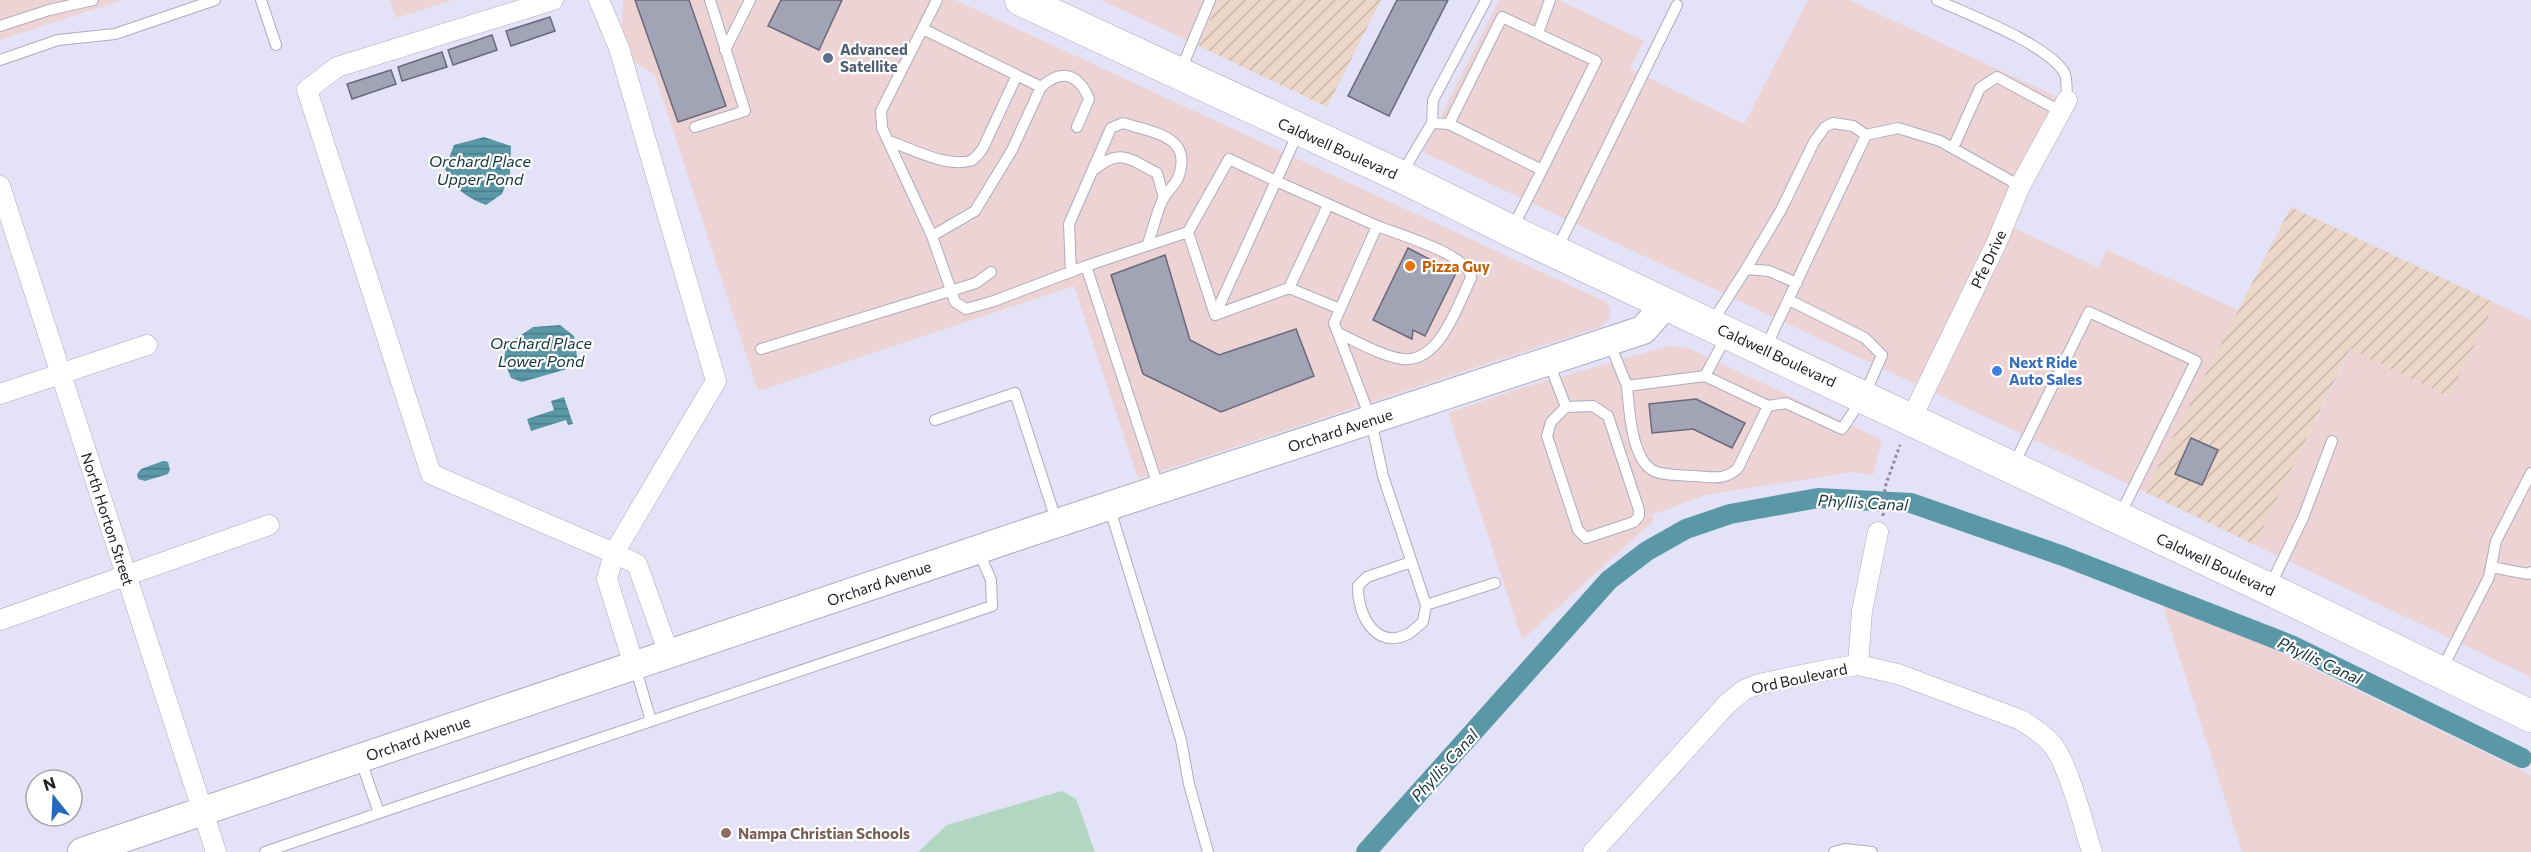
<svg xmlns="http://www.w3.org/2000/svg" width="2531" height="852" font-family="Commissioner,sans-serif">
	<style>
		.commercial { fill: #eed3d5 }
		.industrial { fill: url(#industrial-furrows) }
		.garden { fill: #b2d6c2 }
		.water { fill: url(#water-rules) }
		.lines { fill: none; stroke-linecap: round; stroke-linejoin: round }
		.canal { stroke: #5a98a8; stroke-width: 20 }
		.building { fill: #a3a3b6; stroke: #69697b; stroke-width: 1.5 }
		.lane-casing { stroke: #adabbf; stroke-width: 12 }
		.street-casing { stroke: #adabbf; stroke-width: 21 }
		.secondary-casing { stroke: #adabbf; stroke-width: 30 }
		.primary-casing { stroke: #adabbf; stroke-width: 33 }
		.path { stroke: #8e8d9c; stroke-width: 3; stroke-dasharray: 3 3; stroke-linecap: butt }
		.lane { stroke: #fff; stroke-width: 10 }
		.street { stroke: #fff; stroke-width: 20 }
		.secondary { stroke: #fff; stroke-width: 28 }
		.primary { stroke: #fff; stroke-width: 32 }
		.service-dot { fill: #5c6f8a; stroke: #fff; stroke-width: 2 }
		.food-dot { fill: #e8710a; stroke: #fff; stroke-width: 2 }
		.shop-dot { fill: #3f7fe0; stroke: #fff; stroke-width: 2 }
		.education-dot { fill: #8d6e63; stroke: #fff; stroke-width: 2 }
		.labels { text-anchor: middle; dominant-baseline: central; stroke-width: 4.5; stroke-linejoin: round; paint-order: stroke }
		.service-label { font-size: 15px; font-weight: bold; fill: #4e5e75; stroke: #fff; text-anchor: start }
		.street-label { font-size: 15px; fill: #212028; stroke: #fff }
		.food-label { font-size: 15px; font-weight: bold; fill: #c56008; stroke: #fff; text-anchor: start }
		.shop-label { font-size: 15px; font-weight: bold; fill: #366cbe; stroke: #fff; text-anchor: start }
		.education-label { font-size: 15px; font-weight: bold; fill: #785e54; stroke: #fff; text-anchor: start }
		.water-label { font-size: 16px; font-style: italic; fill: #14343c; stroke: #fff }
	</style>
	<defs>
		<pattern id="industrial-furrows" width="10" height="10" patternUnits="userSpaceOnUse" patternTransform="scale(1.5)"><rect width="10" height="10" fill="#ebd6c8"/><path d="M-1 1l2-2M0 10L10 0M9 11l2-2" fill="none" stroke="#c9b7ac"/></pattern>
		<pattern id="water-rules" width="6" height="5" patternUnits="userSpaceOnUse" patternTransform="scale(1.5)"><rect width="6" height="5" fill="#5a98a8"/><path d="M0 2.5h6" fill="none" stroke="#4a7c89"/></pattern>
	</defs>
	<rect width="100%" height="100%" fill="#e3e2f6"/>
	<path class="commercial" d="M0,0H122L0,40Z
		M390,0H453L396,18Z
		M623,0H955L1606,302L1610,308V317L1602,326L1138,479L1074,286L758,391L655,75L620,52Z
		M1101,0H1219L1199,46Z
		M1499,0H1559L1644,41L1630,69L1744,124L1808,0H1849L2072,104L2011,227L2098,267L2107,250L2238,310L2145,492L1423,152Z
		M2495,303L2531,320V677L2255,545L2351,349L2449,397Z
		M1668,346L1689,348L1882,440L1873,475L1853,472L1705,495L1652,515L1654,520L1522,640L1448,413L1521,388Z
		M2163,606L2258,642L2531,775V852H2242Z"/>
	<path class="industrial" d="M1219,0H1381L1327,107L1199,46Z
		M2291,207L2495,303L2449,397L2350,349L2255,545L2145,492Z"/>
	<path class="garden" d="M1062,791L1076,799L1095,852H918L947,825Z"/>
	<path class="water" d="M484,137L511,146L510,174L502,194L486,205C466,197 454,189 445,169L454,145Z
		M560,325L574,336L577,357L574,367L522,382L511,378L504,360L506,345L533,327Z
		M564,397L573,424L568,425L566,420L531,431L527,419L554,410L551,401Z
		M163,461L168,462L170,470L168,474L145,481L138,479L137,474L141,469Z"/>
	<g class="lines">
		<path class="canal" d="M1366,852L1609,580L1647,551L1686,529L1730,514L1818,498L1911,503L2063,556L2291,645L2522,758"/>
	</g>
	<path class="building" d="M635,0H689L726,106L678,122Z
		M781,0H842L819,50L768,26Z
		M1397,0H1448L1389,116L1348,96Z
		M550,17L555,31L511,46L506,31Z
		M492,35L497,50L453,65L448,50Z
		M442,52L447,67L402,81L398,67Z
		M391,70L396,84L352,99L347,84Z
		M1408,248L1456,273L1425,336L1413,330L1412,339L1373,320Z
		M1165,255L1190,340L1219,355L1296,329L1314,376L1221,412L1143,374L1111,275Z
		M1696,399L1745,423L1732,448L1693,429L1652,433L1649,404Z
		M2191,438L2218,450L2202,485L2175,474Z"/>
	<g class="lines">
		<g class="lane-casing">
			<path id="lane" d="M261,0L276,45
				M937,0L881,111L882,128L932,236L955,302L966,309L994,301L1086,266
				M1937,0C1969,15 2045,43 2064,72C2068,78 2066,92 2067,100
				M0,26L49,10L93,0
				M923,29L1041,87C1062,68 1079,74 1089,99L1077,127
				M1538,33L1550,0
				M725,50L750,0
				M0,60L58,40L115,34L215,0
				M1180,72L1210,0
				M1432,123L1433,100L1486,0
				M1449,124L1502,17L1596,61L1542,170
				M695,127L745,111L710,0
				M1298,133L1276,181L1377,226L1334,323L1371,420L1383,476L1426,605L1495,583
				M1866,135L1898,128L1940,141L2020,186
				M889,141C912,149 945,167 970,161C976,159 979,153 983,148L1017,75
				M1953,148L1980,88L1997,77L2060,111
				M1229,159L1276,181L1215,315L1188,232Z
				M1095,169C1120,147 1131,160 1157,173L1164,198
				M1402,173L1432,123L1449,124L1542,170L1512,229
				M932,236L975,211L1012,150L1041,87
				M1557,249L1677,5
				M1746,269L1781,210L1814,142L1825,127L1833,123L1853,126L1866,135L1765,349
				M1071,272L1069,224L1111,128L1123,123C1154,133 1194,136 1178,178C1175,185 1168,191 1164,197C1156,212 1153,231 1147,246
				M1289,288L1340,309
				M1215,315L1289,288L1328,205
				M1711,324L1746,269L1769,271L1797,283
				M1338,333C1358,342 1381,356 1403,359C1440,363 1458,304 1471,278C1470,255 1398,234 1377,226
				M1609,341L1627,386L1705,376L1727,335
				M761,349L976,283L991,272
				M1549,363L1566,407L1593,406L1608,416L1639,510V516L1634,522L1586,538L1578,530L1547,436L1551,422L1566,407
				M1705,376L1768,406L1786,403L1842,429L1864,396L1882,355L1865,338L1789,300
				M1627,386C1629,407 1631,460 1654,471C1665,476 1683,475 1695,476C1712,477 1725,481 1738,468L1768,406
				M935,420L1015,393L1057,523
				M2014,464L2089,312L2196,361L2119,517
				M1159,489L1086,266L1188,232
				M1109,506L1181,740L1189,784L1208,852
				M1411,562L1367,577L1358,586C1357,613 1375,651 1408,634C1413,631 1418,626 1423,622L1426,605
				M2491,567L2528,574L2531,572
				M2270,586L2303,518L2332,441
				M635,666L651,721
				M2442,669L2489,577L2496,541L2531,473
				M360,758L379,813L992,606L991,580L978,550
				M265,852L379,813
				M1834,852L1845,849L1872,852"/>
		</g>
		<g class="street-casing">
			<path id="street" d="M553,0L337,67L307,90L431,474L614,553L716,381L619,48L599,0
				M0,186L216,852
				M0,394L147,345
				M1911,419L1996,244L2020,186L2067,100
				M0,620L269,525
				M634,665L607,579L614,553L637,564L669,654
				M1858,665L1862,611L1878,532
				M1593,852L1727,704L1744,690L1759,684L1826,670L1858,665L1898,674L2021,720C2031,727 2042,733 2051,743C2069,764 2083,824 2092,852"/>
		</g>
		<g class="secondary-casing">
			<path id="secondary" d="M82,852L1030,532L1643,330L1667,303"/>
		</g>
		<g class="primary-casing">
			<path id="primary" d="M1021,0L1400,176L1511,231L2269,589L2531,716"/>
		</g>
		<path class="path" d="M1883,516L1885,487L1900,445"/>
		<use href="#lane" class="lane"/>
		<use href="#street" class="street"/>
		<use href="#secondary" class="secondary"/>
		<use href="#primary" class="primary"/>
	</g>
	<circle class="service-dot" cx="828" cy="58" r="6"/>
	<circle class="food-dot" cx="1410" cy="266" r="6"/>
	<circle class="shop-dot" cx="1997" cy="371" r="6"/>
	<circle class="education-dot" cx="726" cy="833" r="6"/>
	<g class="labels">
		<g class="service-label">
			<text x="840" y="49">Advanced<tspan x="840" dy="17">Satellite</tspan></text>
		</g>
		<g class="street-label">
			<text transform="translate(1338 148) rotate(24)">Caldwell Boulevard</text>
			<text transform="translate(1988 259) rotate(-65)">Pfe Drive</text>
			<text transform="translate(1777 355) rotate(25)">Caldwell Boulevard</text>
			<text transform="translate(1340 430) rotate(-18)">Orchard Avenue</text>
			<text transform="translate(108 519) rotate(72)">North Horton Street</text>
			<text transform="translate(2216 564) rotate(25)">Caldwell Boulevard</text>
			<text transform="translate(879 583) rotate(-19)">Orchard Avenue</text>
			<text transform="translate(1799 678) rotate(-12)">Ord Boulevard</text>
			<text transform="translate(418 738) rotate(-19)">Orchard Avenue</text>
		</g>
		<g class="food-label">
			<text x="1422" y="266">Pizza Guy</text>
		</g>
		<g class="shop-label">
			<text x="2009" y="362">Next Ride<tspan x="2009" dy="17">Auto Sales</tspan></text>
		</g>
		<g class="education-label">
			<text x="738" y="833">Nampa Christian Schools</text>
		</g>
		<g class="water-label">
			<text x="480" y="160">Orchard Place<tspan x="480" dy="18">Upper Pond</tspan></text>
			<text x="541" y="342">Orchard Place<tspan x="541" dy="18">Lower Pond</tspan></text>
			<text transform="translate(1863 502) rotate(3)">Phyllis Canal</text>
			<text transform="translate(2320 660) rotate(25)">Phyllis Canal</text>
			<text transform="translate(1444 765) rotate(-48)">Phyllis Canal</text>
		</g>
	</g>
	<g transform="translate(54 798) rotate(342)"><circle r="28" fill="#ffffff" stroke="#a6a6a9" stroke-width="1.5"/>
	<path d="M0-4.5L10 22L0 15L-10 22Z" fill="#256aba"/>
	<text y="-9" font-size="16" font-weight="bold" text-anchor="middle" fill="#212028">N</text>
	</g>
</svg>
